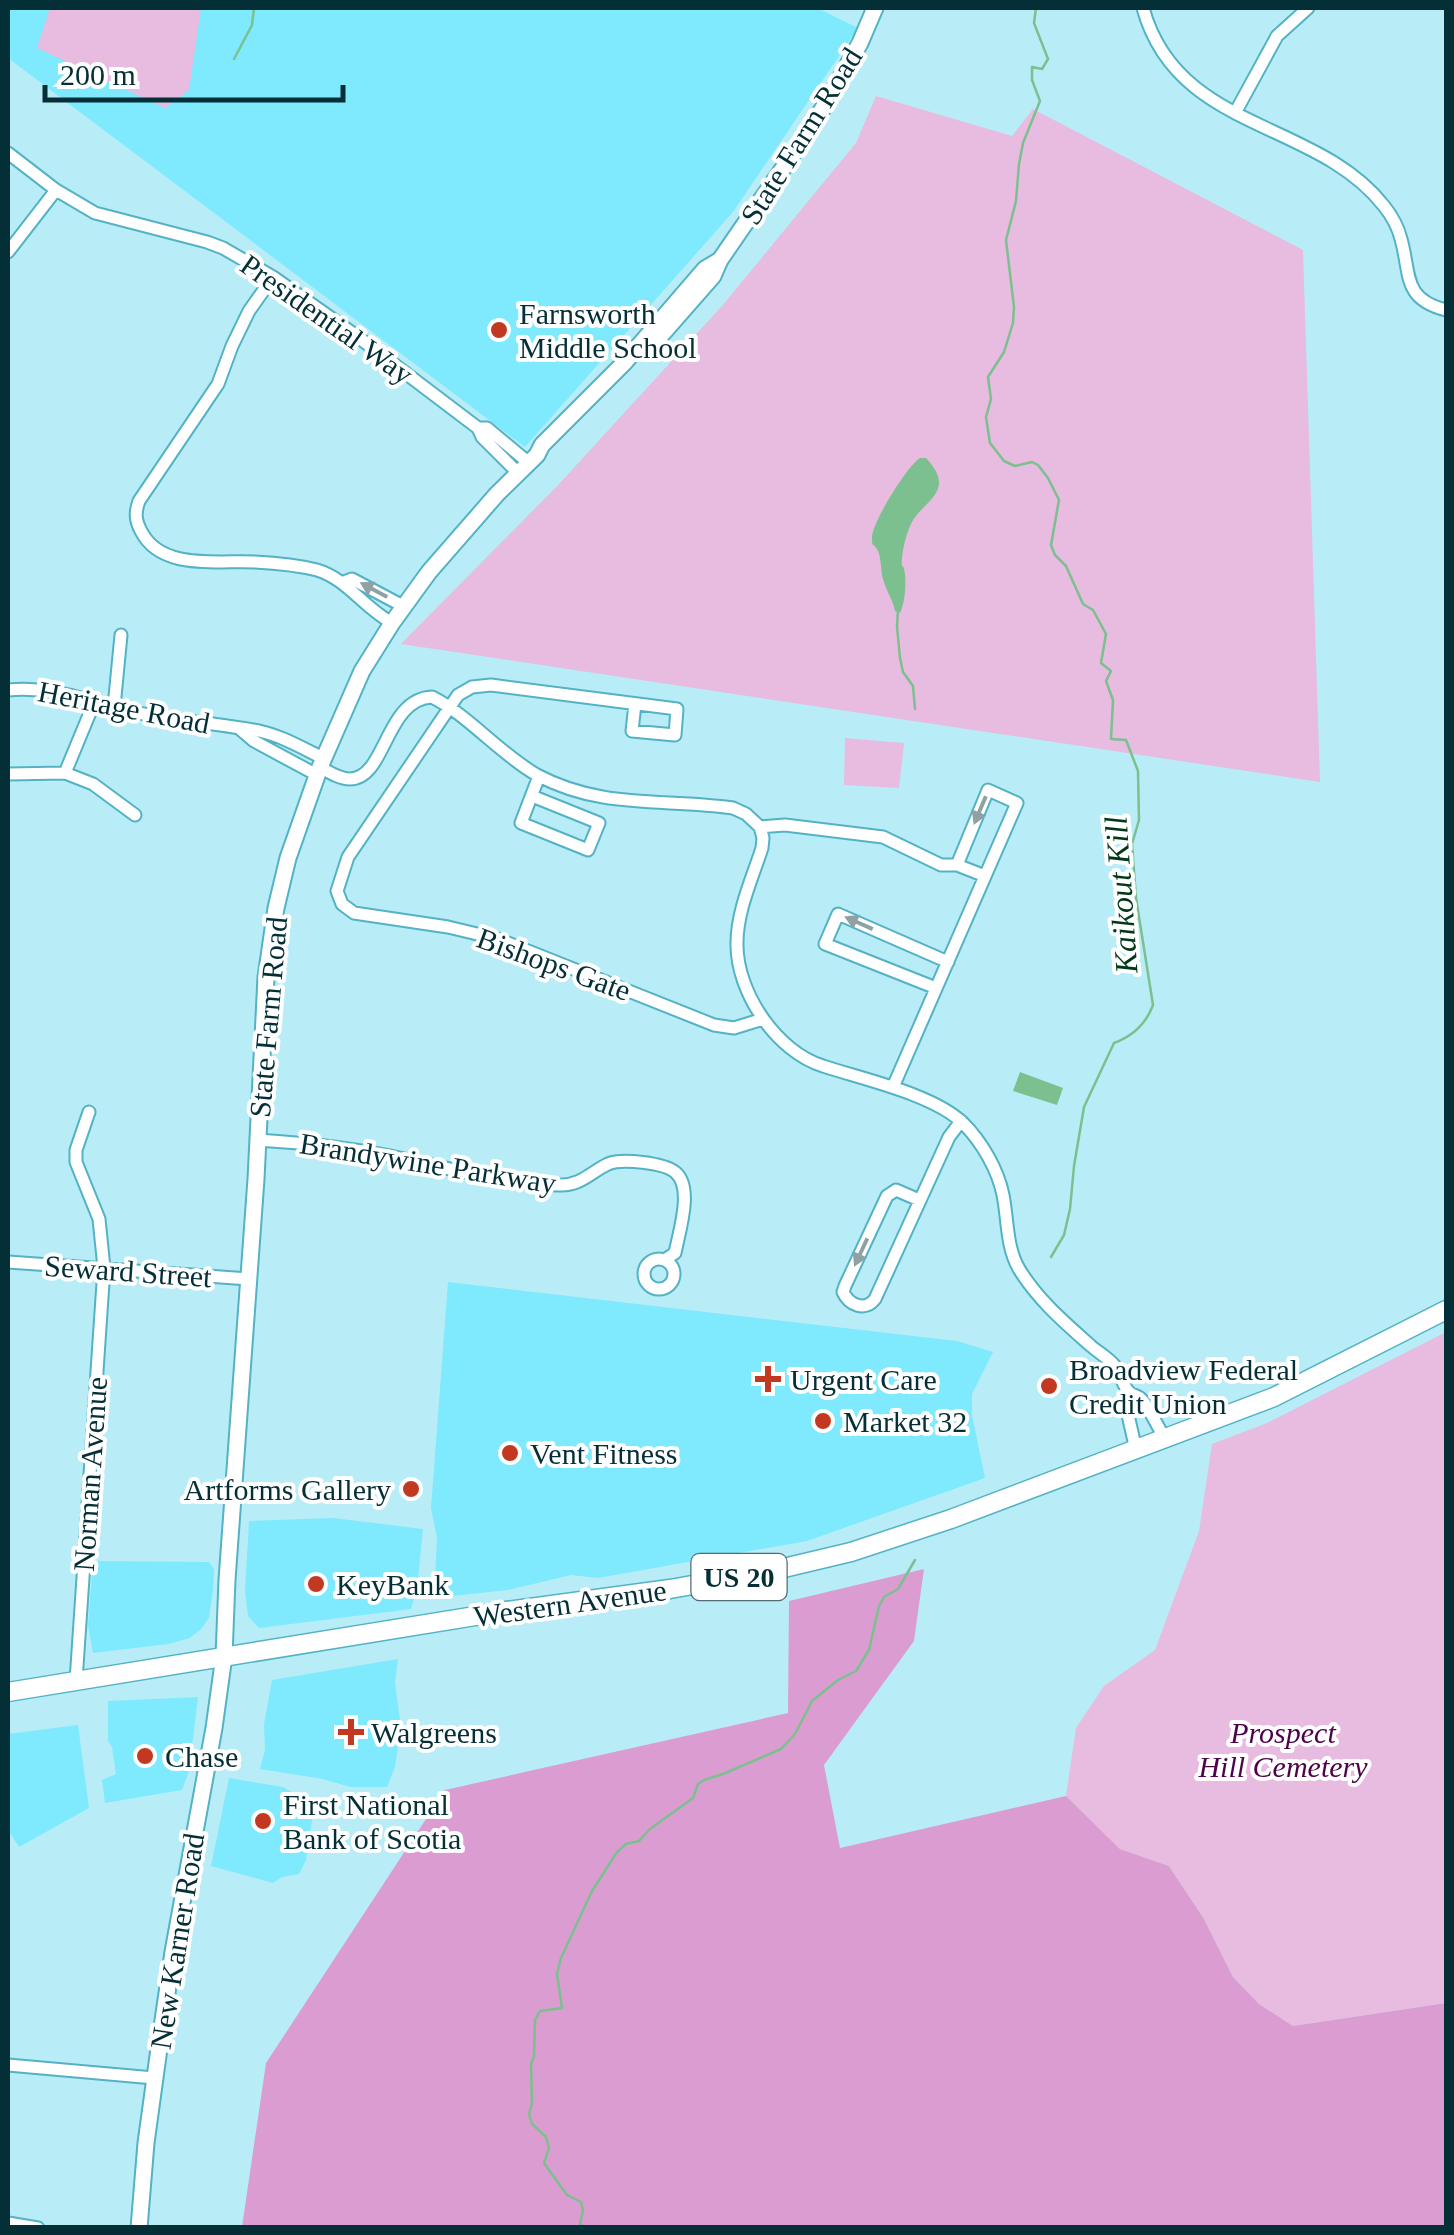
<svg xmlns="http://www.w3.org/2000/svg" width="1454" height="2235" font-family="'Times New Roman',serif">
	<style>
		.built { fill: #7fe9fe }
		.green { fill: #e8bbe0 }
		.forest { fill: #db9dd1 }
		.water { fill: #7bc08e }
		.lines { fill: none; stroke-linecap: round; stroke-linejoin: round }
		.stream { stroke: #7bc08e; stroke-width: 2.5 }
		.minor-casing { stroke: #53b2c4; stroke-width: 15 }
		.secondary-casing { stroke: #53b2c4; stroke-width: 19 }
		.primary-casing { stroke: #53b2c4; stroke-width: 21 }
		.minor { stroke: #fff; stroke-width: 11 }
		.secondary { stroke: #fff; stroke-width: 15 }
		.primary { stroke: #fff; stroke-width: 18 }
		.oneway { fill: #8ea1a5 }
		.poi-dot { fill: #c33820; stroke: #fff; stroke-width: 4 }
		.labels { text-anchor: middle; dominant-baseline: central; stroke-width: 8; stroke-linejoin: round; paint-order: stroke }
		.shield { fill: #fff; stroke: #4f6d73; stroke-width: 2.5 }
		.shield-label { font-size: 28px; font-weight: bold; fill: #042f37 }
		.street-label { font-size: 30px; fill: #042f37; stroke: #fff }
		.poi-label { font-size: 30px; fill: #042f37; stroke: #fff; text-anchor: start }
		.park-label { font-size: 30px; font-style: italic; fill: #4f0249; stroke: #fff }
		.water-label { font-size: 32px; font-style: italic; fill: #003818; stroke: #fff }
	</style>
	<rect width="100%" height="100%" fill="#b8edf8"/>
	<path class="built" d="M8,8H817L858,28L733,212L525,447L8,58Z
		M448,1282L957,1341L993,1352L972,1394V1415L985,1478L807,1541L598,1578L571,1575L508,1590L451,1596L441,1590L435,1579L437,1538L431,1508Z
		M333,1518L423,1529L417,1589L411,1609L259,1628L248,1616L245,1591L249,1521Z
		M93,1561L209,1562L214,1569L213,1591L209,1618L201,1629L190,1638L168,1644L93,1653L88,1625Z
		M398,1659L395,1682L401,1728L395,1767L387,1787H350L323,1779L260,1769L265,1750L264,1724L272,1680Z
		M198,1697L189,1771L182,1790L105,1803L102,1780L116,1774L112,1747L108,1741V1701Z
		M78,1725L89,1808L19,1847L8,1830V1734Z
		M229,1778L283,1787L295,1794L313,1814L306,1860L299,1874L282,1877L273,1883L211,1866Z"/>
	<path class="green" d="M50,8H201L189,90L165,108L37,48Z
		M876,96L1012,136L1033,109L1303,250L1320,782L401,644L559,484L722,306L856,143Z
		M845,738L904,743L899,788L844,785Z
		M1446,1332V2003L1293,2026L1259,2004L1233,1977L1204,1919L1169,1866L1120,1849L1066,1796L1076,1728L1104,1686L1155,1650L1199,1531L1212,1444L1267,1423Z"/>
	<path class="forest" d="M924,1569L914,1641L824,1765L840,1848L1066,1796L1120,1849L1169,1866L1204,1919L1233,1977L1259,2004L1293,2026L1446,2003V2227H242L266,2063L445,1790L788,1713L789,1601Z"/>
	<path class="water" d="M920,458H926C959,493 920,501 910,526C906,535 903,548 902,558C901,573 903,559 905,574C906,586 905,603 900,613L895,611C893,600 887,592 884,582C880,572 882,560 878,551C873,541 872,549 872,537C872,523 907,466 920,458Z
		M1020,1072L1063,1088L1057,1105L1013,1091Z"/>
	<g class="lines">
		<path class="stream" d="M1036,8L1034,23L1048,59L1042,69L1032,67V80L1040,101L1023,143L1019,164L1016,201L1006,240L1014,307L1013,323L1004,352L988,377L991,399L986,417L990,443L1004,461L1015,466L1032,462L1038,465L1048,478L1059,500L1051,545L1055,555L1066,566L1083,604L1093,610L1106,634L1101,663L1111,671L1106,681L1113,700L1111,739L1126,740L1138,771L1139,820L1132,844L1136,898L1153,1005C1146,1024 1133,1036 1114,1043L1084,1107L1074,1166L1070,1209L1064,1235L1051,1257
			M234,59L252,25L254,8
			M898,609L897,627L900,658L903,672L913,686L915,709
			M586,2228L580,2224L583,2210L581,2202L567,2195L544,2163L549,2148L546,2137L532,2124L529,2114L532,2104L531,2064L534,2056L535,2020L540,2011L562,2008L557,1974L561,1958L592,1891L617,1852L626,1844L639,1841L650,1829L693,1798L698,1784L704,1780L723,1774L781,1749L795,1734L812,1701L838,1680L856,1671L869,1650L879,1606L884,1597L898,1589L915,1560"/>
		<g class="minor-casing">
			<path id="minor" d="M1143,8C1177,132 1316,119 1384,206C1392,216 1398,227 1401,239C1411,274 1402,299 1446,310
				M1235,113L1277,36L1308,8
				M8,153L56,190L95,213L207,242L223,248L273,277L358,337L478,428L482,437L518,473
				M8,252L56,190
				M273,277L249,311L232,346L218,384L139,501C135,512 135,520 141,531C161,571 218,560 255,562C275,563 297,565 317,570C347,579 363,607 392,623
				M478,428H487L529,463
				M344,582L352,579L403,606
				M8,690C57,685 96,705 144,714C182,721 221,724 259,731C282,736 302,748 323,758
				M635,704L632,731L675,735L677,709L491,685L472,687L458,695L348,857L337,891L342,904L354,913L448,927L498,939L714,1025L734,1028L763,1019
				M114,707L121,635
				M240,729L254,741L317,775
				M320,767C329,772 339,779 350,779C386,779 385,699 432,697C468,715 500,754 537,775C603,810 664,798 733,808L746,814L760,827
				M65,773L94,703
				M8,774L65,773L93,784L135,815
				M532,796L599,823L588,850L521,823L539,776
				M760,827L763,838L762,848C752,879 737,911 737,943C736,992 777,1052 823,1066C862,1079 933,1094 963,1123C982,1142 998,1170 1003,1195C1008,1220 1006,1246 1019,1269C1038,1300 1064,1322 1091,1346C1098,1352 1108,1358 1114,1365C1121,1373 1122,1385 1129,1392C1134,1397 1137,1394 1142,1400C1151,1410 1157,1427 1165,1438
				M760,827L785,825L883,837L941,865H957
				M936,988L825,944L838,914L948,962
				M893,1087L1017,803L988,790L957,865L985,876
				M257,1140C308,1143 360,1149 409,1160C456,1170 512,1185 560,1185C580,1186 591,1172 608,1164C622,1158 664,1163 675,1172C694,1187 679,1232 675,1253L666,1259
				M919,1200L896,1190L887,1196L845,1286L843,1292C849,1305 865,1312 875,1299L949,1137L961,1121
				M644 1274a15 15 0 1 1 30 0a15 15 0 1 1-30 0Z
				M8,1262L249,1279
				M1130,1393L1126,1406L1136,1450
				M76,1681L104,1268L99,1219L76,1162V1150L89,1112
				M8,2065L154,2078
				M8,2223L38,2228"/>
		</g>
		<g class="secondary-casing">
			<path id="secondary" d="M656,341L713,276L720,260L808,132L830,97L860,43L875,8
				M139,2228L146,2143L161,2034L173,1952L214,1728L224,1656L227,1580L256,1179L266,977L276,908L288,858L320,767L362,671L392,623L429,572L497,494L537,455L542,445L624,363L705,269L720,260"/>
		</g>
		<g class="primary-casing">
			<path id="primary" d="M8,1692L506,1611L670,1589L771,1571L851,1552L951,1519L1274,1397L1446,1310"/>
		</g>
		<use href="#minor" class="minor"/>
		<use href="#secondary" class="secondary"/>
		<use href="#primary" class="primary"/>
	</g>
	<defs><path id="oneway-solid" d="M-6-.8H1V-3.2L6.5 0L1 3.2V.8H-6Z" transform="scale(2.5)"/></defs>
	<g class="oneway">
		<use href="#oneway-solid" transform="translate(374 590) rotate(-152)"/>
		<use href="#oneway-solid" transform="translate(980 810) rotate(113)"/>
		<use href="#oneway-solid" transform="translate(859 923) rotate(-156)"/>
		<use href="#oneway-solid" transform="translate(861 1252) rotate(115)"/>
	</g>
	<g class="poi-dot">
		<circle cx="499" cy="330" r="10"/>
		<path d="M763 1364h10v10h10v10h-10v10h-10v-10h-10v-10h10z"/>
		<circle cx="1049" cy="1386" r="10"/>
		<circle cx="823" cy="1421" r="10"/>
		<circle cx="510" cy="1453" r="10"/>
		<circle cx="411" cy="1489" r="10"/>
		<circle cx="316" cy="1584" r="10"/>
		<path d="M346 1717h10v10h10v10h-10v10h-10v-10h-10v-10h10z"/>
		<circle cx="145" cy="1756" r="10"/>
		<circle cx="263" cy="1821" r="10"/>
	</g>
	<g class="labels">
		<rect class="shield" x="691.5" y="1554" width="95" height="46" rx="8"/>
		<g class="shield-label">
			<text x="739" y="1577">US 20</text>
		</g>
		<g class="street-label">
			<text transform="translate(801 136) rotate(-58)">State Farm Road</text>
			<text transform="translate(327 319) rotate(35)">Presidential Way</text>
			<text transform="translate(124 707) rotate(11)">Heritage Road</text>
			<text transform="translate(554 964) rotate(20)">Bishops Gate</text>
			<text transform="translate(268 1017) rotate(-85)">State Farm Road</text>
			<text transform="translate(428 1163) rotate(9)">Brandywine Parkway</text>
			<text transform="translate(128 1271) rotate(4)">Seward Street</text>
			<text transform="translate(90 1474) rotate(-86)">Norman Avenue</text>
			<text transform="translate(570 1603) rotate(-8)">Western Avenue</text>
			<text transform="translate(177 1941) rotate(-81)">New Karner Road</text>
		</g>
		<g class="poi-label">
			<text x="519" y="313">Farnsworth<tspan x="519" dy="34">Middle School</tspan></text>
			<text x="1069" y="1369">Broadview Federal<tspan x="1069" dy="34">Credit Union</tspan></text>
			<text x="790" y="1379">Urgent Care</text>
			<text x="843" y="1421">Market 32</text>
			<text x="530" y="1453">Vent Fitness</text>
			<text x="391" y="1489" text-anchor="end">Artforms Gallery</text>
			<text x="336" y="1584">KeyBank</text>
			<text x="371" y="1732">Walgreens</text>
			<text x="165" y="1756">Chase</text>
			<text x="283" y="1804">First National<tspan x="283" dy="34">Bank of Scotia</tspan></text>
		</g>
		<g class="park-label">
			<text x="1283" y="1732">Prospect<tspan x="1283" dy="34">Hill Cemetery</tspan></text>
		</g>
		<g class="water-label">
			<text transform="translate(1121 895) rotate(-94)">Kaikout Kill</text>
		</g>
	</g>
	<rect width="1454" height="2235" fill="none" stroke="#042f37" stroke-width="20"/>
	<path d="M45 85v15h298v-15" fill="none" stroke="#042f37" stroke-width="5"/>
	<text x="60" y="85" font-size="30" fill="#042f37" stroke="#ffffff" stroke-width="8" paint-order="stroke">200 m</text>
</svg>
